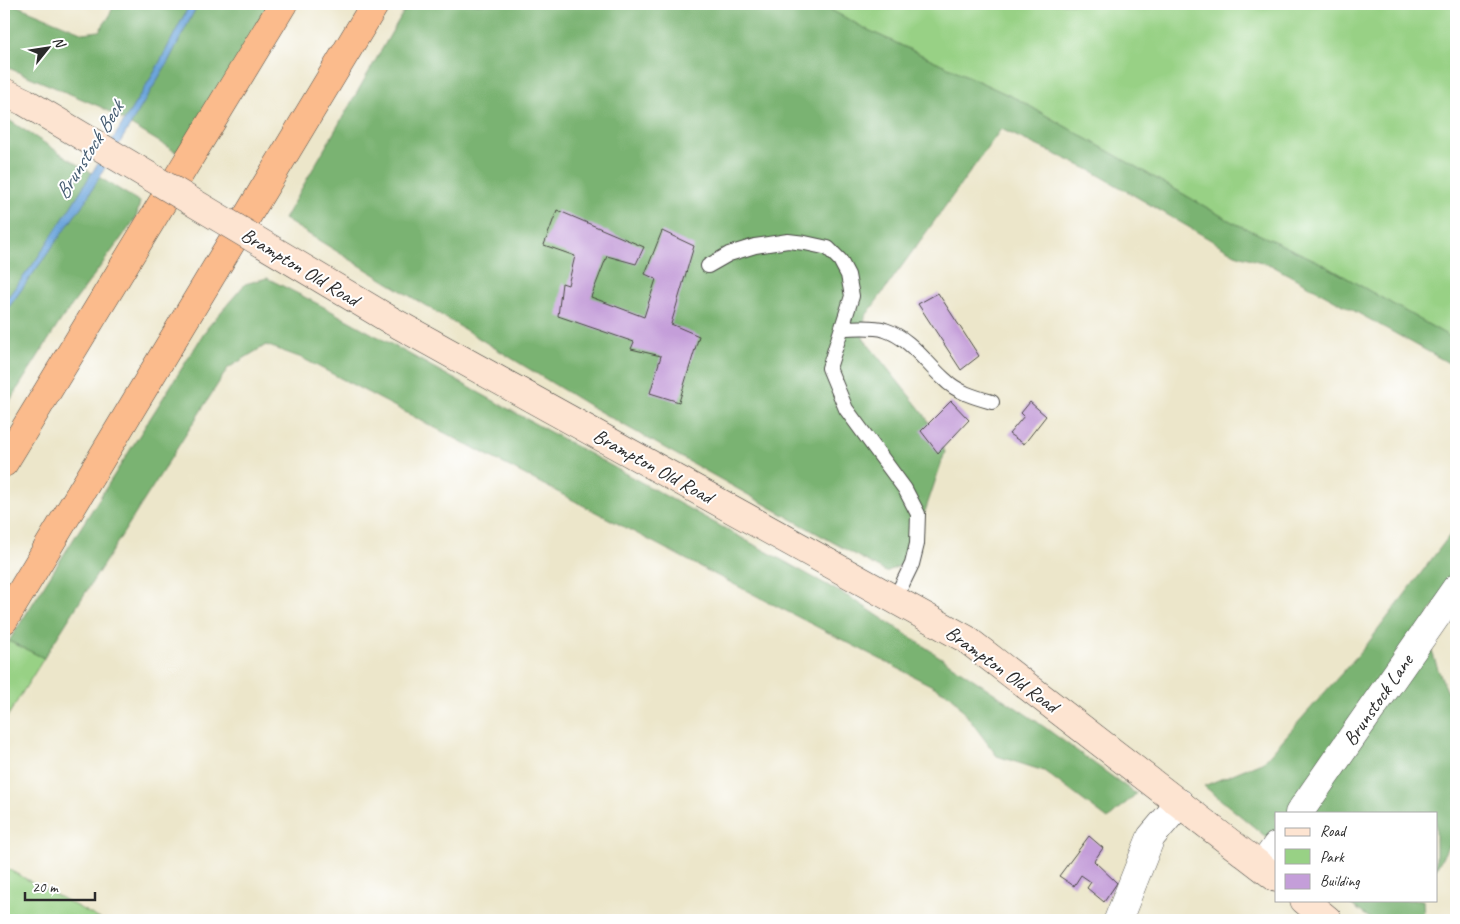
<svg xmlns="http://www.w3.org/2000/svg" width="1460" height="924" font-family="Caveat,sans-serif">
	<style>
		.green { fill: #98d185; stroke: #627e58 }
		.forest { fill: #7ab372; stroke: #526f4e }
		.water { fill: #6ca5db; stroke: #4c6883 }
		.building { fill: #c49ed9 }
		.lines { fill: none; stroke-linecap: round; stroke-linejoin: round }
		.service-casing { stroke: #484743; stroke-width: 16 }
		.minor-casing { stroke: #484743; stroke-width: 29 }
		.secondary-casing { stroke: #484743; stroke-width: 29 }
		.motorway-casing { stroke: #484743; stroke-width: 29 }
		.service { stroke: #fff; stroke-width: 14 }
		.minor { stroke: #fff; stroke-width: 28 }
		.secondary { stroke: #fde4d1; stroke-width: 28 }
		.motorway { stroke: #fbbb8c; stroke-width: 28 }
		.secondary-bridge-casing { stroke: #484743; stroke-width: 29; stroke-linecap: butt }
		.secondary-bridge { stroke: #fde4d1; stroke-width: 28 }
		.labels { text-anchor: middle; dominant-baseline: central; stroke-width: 4; stroke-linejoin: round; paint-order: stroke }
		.street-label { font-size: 20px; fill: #2b2b2b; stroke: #fff }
		.water-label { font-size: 21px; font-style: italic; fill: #455c71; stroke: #fff }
	</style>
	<rect width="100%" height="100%" fill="#fff"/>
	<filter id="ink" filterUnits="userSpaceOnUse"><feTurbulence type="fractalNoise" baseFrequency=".02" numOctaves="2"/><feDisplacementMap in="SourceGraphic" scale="10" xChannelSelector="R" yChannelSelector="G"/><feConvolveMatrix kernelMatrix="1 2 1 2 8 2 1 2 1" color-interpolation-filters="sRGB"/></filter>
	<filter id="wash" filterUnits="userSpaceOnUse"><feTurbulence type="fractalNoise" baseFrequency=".0096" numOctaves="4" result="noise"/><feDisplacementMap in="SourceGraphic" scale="20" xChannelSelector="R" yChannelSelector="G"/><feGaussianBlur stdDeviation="1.12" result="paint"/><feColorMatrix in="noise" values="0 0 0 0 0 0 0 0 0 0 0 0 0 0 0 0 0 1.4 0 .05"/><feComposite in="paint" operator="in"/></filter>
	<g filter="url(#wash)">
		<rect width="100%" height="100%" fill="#ece6ca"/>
		<path class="green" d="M826,4H1456V331L1452,338L1317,261L1232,222L1019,100L868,30L829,9Z
			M9,641L44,658L4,722V650Z
			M4,867L102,920H4Z"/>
		<path class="forest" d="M4,4H13L83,33L99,31L109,17L114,4H269L210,109L176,152L101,107L4,66Z
			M408,4H826L829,9L868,30L1019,100L1232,222L1317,261L1452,338L1456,367L1271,265L1235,254L1092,171L1001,129L865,317L863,338L924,414L945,452L908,562L886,572L588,405L284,219Z
			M4,117L74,162L140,202L136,218L61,320L4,410Z
			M267,278L322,306L856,601L1036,721L1136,794L1108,819L1044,771L997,756L952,696L712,573L302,358L266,345L228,368L44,658L9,641L208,327L245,284Z
			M1456,527V574L1429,614L1430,646L1439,672L1456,711V832L1436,869V813H1276V845L1204,786L1264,761L1365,647Z
			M1345,900H1423L1424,920H1372Z"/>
		<path class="water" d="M190,4H198L168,62L84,203L4,314V302L34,263L72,205L155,71Z"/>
		<g id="blocks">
			<path class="building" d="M557,210L644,247L636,264L607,256L591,297L644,317L656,279L645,274L662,231L694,246L671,324L699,336L679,402L650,393L661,356L631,349L634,342L558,316L562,283L568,285L575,256L544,245Z
				M938,293L979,356L961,370L918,304Z
				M951,401L969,420L938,453L921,431Z
				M1030,402L1046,416L1024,444L1009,434L1024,416L1021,413Z
				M1089,836L1103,848L1094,861L1117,883L1104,902L1087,888L1091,882L1081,875L1074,886L1059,876Z"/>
		</g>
	</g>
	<g filter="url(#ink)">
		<use href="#blocks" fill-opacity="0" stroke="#484743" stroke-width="1"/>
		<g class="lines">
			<g class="service-casing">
				<path id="service" d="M708,266L729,254L755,246L788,241L805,243L828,248L840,260L848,275L852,296L829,368L846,409L905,489L918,514L917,544L912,564L895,599
					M843,328C854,328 874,326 885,330C910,338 925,362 944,379C957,392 974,397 992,402"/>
			</g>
			<g class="minor-casing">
				<path id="minor" d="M1299,813L1456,588
					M1262,866L1276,846
					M1118,920L1151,837L1180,803"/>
			</g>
			<g class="secondary-casing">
				<path id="secondary" d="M4,92L25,102
					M392,321L966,639L1276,878
					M1304,900L1328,920"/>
			</g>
			<g class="motorway-casing">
				<path id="motorway" d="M4,463L283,4
					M4,620L375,4"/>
			</g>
			<use href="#service" class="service"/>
			<use href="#minor" class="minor"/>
			<use href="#secondary" class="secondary"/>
			<use href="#motorway" class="motorway"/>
			<g class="secondary-bridge-casing">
				<path id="secondary-bridge" d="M25,102L392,321"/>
			</g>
			<use href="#secondary-bridge" class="secondary-bridge"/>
		</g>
	</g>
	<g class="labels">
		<g class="street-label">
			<text transform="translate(300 267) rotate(31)">Brampton Old Road</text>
			<text transform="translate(653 466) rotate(29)">Brampton Old Road</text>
			<text transform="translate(1002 669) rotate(36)">Brampton Old Road</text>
			<text transform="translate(1378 700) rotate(-55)">Brunstock Lane</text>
		</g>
		<g class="water-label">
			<text transform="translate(89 150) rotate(-58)">Brunstock Beck</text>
		</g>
	</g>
	<rect width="1460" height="924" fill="none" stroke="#fff" stroke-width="20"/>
	<rect x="1275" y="812" width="162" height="90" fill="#ffffff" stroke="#aaaaaa"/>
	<rect x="1285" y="828" width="25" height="8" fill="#fde4d1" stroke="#aaaaaa"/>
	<text x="1320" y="836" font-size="15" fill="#2b2b2b">Road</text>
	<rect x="1285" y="849" width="25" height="15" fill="#98d185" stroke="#aaaaaa"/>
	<text x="1320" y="862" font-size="15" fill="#2b2b2b">Park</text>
	<rect x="1285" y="874" width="25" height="15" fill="#c49ed9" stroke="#aaaaaa"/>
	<text x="1320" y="886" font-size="15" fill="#2b2b2b">Building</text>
	<g transform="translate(48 48) rotate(60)" stroke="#ffffff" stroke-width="4" paint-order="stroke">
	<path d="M0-4L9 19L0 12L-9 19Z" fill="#2b2b2b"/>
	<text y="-8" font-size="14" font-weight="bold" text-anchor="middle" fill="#2b2b2b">N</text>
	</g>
	<path d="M25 892v8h70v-8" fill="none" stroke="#2b2b2b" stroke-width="2.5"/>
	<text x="32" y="892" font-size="15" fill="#2b2b2b" stroke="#ffffff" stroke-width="4" paint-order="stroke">20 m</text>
</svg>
